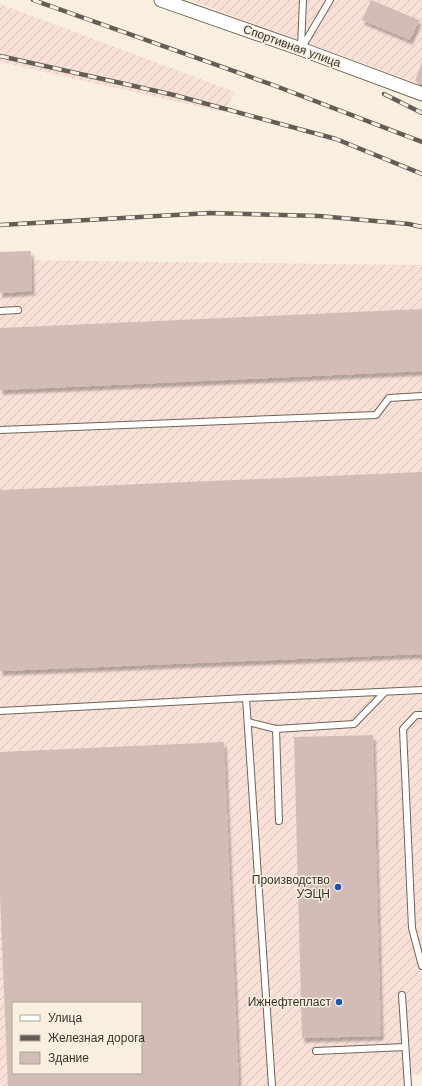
<svg xmlns="http://www.w3.org/2000/svg" width="422" height="1086" font-family="'DM Sans',sans-serif">
	<style>
		.industrial { fill: url(#industrial-furrows); fill-rule: evenodd }
		.building { fill: #d1bcb6; fill-rule: evenodd; filter: url(#shadow) }
		.lines { fill: none; stroke-linecap: round; stroke-linejoin: round }
		.service-casing { stroke: #6e6657; stroke-width: 8 }
		.minor-casing { stroke: #6e6657; stroke-width: 15 }
		.service { stroke: #fff; stroke-width: 6 }
		.minor { stroke: #fff; stroke-width: 13 }
		.rail-casing { stroke: #625e55; stroke-width: 4.5 }
		.rail { stroke: #f8efde; stroke-width: 3; stroke-dasharray: 9; stroke-linecap: butt }
		.poi-dot { fill: #1155c0; stroke: #f8efde; stroke-width: 1.5 }
		.labels { text-anchor: middle; dominant-baseline: central; stroke-width: 3; stroke-linejoin: round; paint-order: stroke }
		.street-label { font-size: 12px; fill: #38352e; stroke: #f8efde }
		.poi-label { font-size: 12px; fill: #38352e; stroke: #f8efde; text-anchor: end }
	</style>
	<defs>
		<pattern id="industrial-furrows" width="10" height="10" patternUnits="userSpaceOnUse"><rect width="10" height="10" fill="#f8e0d6"/><path d="M-1 1l2-2M0 10L10 0M9 11l2-2" fill="none" stroke="#d5c1b8"/></pattern>
		<filter id="shadow"><feDropShadow dx="2.5" dy="4.5" stdDeviation="1" flood-color="#0004"/></filter>
	</defs>
	<rect width="100%" height="100%" fill="#f8efde"/>
	<path class="industrial" d="M189,0H422V85L314,45Z
		M0,4L235,92L223,112L0,62Z
		M0,260L422,265V1075L404,1074L405,1086H0ZM13,1003H141V1073H13Z"/>
	<path class="building" d="M371,0L419,20L410,40L362,20Z
		M422,62V84L415,81Z
		M31,251L32,291L0,293V252Z
		M422,309V371L0,390V328Z
		M422,472V654L0,671V490Z
		M373,735L381,1036L302,1038L294,737Z
		M224,742L239,1086H8L0,895V752ZM13,1003H141V1073H13Z"/>
	<g class="lines">
		<g class="service-casing">
			<path id="service" d="M301,47L303,0
				M301,49L330,0
				M0,311L18,310
				M0,430L376,415L389,398L422,396
				M246,698L422,690
				M0,711L246,698L272,1086
				M422,715H416L403,729L412,928L422,966
				M248,722L276,729L354,724L385,692
				M276,729L279,821
				M402,995L408,1086
				M316,1051L405,1047"/>
		</g>
		<g class="minor-casing">
			<path id="minor" d="M161,0L301,49L422,94"/>
		</g>
		<use href="#service" class="service"/>
		<use href="#minor" class="minor"/>
		<g class="rail-casing">
			<path id="rail" d="M33,0L273,85L422,142
				M0,56L174,95L336,139L422,174
				M384,94L422,113
				M0,225L210,213L319,216L409,224L422,227"/>
		</g>
		<use href="#rail" class="rail"/>
	</g>
	<g class="poi-dot">
		<circle cx="338" cy="887" r="4"/>
		<circle cx="339" cy="1002" r="4"/>
	</g>
	<g class="labels">
		<g class="street-label">
			<text transform="translate(292 46) rotate(20)">Спортивная улица</text>
		</g>
		<g class="poi-label">
			<text x="330" y="880">Производство<tspan x="330" dy="14">УЭЦН</tspan></text>
			<text x="331" y="1002">Ижнефтепласт</text>
		</g>
	</g>
	<rect x="12" y="1002" width="130" height="72" fill="#f8efde" stroke="#aba598"/>
	<rect x="20" y="1015" width="20" height="6" fill="#ffffff" stroke="#aba598"/>
	<text x="48" y="1022" font-size="12" fill="#38352e">Улица</text>
	<rect x="20" y="1035" width="20" height="6" fill="#625e55" stroke="#aba598"/>
	<text x="48" y="1042" font-size="12" fill="#38352e">Железная дорога</text>
	<rect x="20" y="1052" width="20" height="12" fill="#d1bcb6" stroke="#aba598"/>
	<text x="48" y="1062" font-size="12" fill="#38352e">Здание</text>
</svg>
